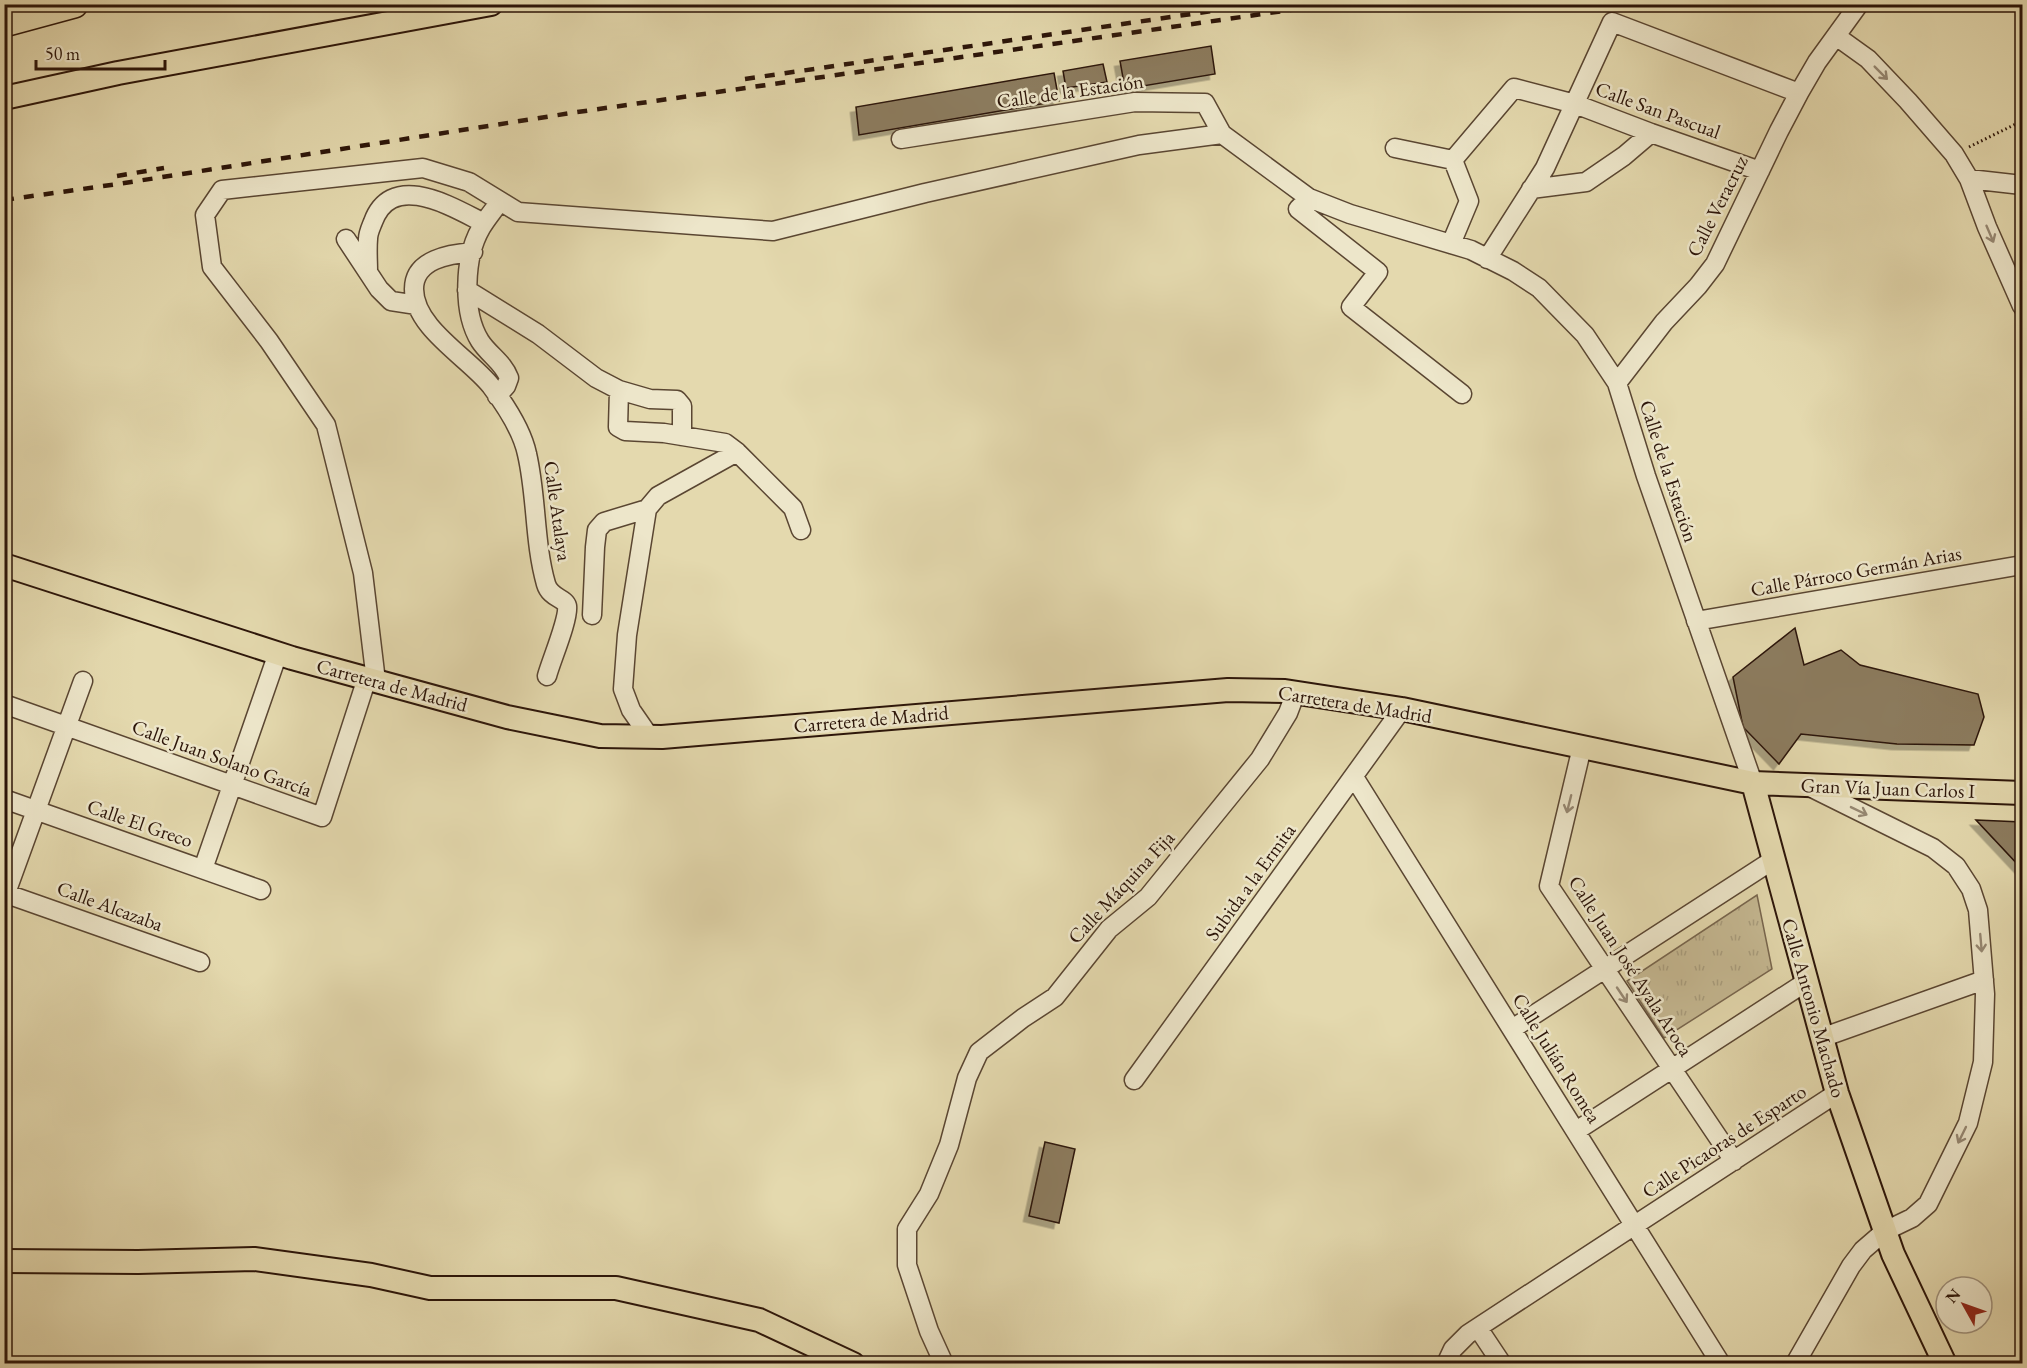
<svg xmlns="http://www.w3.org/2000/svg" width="2027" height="1368" font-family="'EB Garamond',serif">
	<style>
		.park { fill: url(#park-tufts); stroke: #78664e; stroke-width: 1.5 }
		.building { fill: #8c7b5f; stroke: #2c1509; stroke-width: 1.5; filter: url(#shadow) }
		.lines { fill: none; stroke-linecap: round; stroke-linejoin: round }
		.minor-casing { stroke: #5a4632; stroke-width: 21 }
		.major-casing { stroke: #2c1509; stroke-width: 26 }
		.highway-casing { stroke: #2c1509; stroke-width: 30 }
		.path { stroke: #2c1509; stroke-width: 3; stroke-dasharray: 1.5 3; stroke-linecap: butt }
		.minor { stroke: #ede6ca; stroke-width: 18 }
		.major { stroke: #e4d9ae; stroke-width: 22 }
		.highway { stroke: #e4d9ae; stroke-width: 27 }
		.rail { stroke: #2c1509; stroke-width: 4.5; stroke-dasharray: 10 10; stroke-linecap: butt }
		.oneway { stroke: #968873 }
		.labels { text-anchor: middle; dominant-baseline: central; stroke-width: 5; stroke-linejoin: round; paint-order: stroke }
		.street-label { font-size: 20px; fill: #2c1509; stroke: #ede6ca }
	</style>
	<defs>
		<pattern id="park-tufts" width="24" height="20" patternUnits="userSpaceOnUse" patternTransform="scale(1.5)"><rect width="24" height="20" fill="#c5b892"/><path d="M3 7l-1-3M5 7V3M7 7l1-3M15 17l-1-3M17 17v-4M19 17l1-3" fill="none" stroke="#a99d7d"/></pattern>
		<filter id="shadow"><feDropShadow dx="-5.5" dy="5.5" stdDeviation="0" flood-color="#0004"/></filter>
	</defs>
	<rect width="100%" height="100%" fill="#e4d9ae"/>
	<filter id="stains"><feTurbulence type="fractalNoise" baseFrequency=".00333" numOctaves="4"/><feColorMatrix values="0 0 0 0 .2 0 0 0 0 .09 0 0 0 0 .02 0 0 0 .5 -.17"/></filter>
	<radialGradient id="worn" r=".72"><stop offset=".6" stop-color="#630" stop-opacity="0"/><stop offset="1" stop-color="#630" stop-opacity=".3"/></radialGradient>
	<path class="park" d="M1757,895L1772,969L1664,1038L1627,981Z"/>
	<path class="building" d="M1211,46L1215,74L1125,89L1120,61Z
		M1103,64L1107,82L1066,88L1063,71Z
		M1054,73L1059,101L859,135L856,107Z
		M1795,628L1804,665L1841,650L1860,665L1978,694L1984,717L1974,745L1897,744L1801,734L1779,764L1743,727L1733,677Z
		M1976,820L2022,822V869Z
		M1045,1142L1075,1149L1059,1223L1029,1216Z"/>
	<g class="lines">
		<g class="minor-casing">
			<path id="minor" d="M1836,36L1868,59L1908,101L1954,154L1969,179L1987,227L2022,306
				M901,139L1135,102L1205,103L1222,134L1309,198L1350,214L1471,250L1513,271L1539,288L1585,335L1617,383L1646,476L1753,783
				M1395,148L1453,160
				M1969,179L2022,185
				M1531,189L1586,182L1624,156L1651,133
				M1309,198L1298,209L1378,272L1351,307L1462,394
				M346,239L379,289L391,301L417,305
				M1451,244L1469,201L1453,160L1514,88L1575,104L1651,133L1760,171
				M473,252C450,254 414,259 414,289C414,328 469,358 491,386C506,406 522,430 527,454C537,497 534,542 546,584C550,598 565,598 567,606C569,619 551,661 547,676
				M1487,259L1545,168L1612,22L1799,93
				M368,272C368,261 367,250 368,239C368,233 371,227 373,222C392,170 452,207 484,223
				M467,290L538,334L596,378L619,390L650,399L677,400L682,406V436
				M1617,383L1664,322L1698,286L1715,264L1779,131L1799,93L1817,62L1859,4
				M619,390L618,427L625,431L664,433L725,443L737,452L793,508L801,530
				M497,396L506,386L509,378C503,362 489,355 480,341C462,312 464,257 481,228C486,219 494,210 500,201
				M592,615L595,547L597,530L604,522L647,509
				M1696,621L2022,565
				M376,681L363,573L326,425L269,341L212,267L205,215L222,190L423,168L469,182L518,212L773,231L925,193L1139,145L1222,134
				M4,704L322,817L367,678
				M649,736L631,710L623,689L627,635L647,509L658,496L737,452
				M1582,747L1549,886L1734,1161
				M1354,777L1721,1364
				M4,799L261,890
				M203,869L278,653
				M4,893L200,962
				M6,893L83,681
				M1512,1029L1773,860
				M1821,1038L1984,980
				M1134,1080L1402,709
				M1576,1131L1806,982
				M1478,1328L1502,1364
				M944,1364L929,1331L907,1265V1229L929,1194L949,1145L967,1078L979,1052L1023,1018L1055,997L1109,929L1148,897L1260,759L1288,713L1296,692
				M1446,1364L1453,1349L1468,1334L1837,1093
				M1795,1364L1851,1266L1863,1250L1885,1231L1912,1218L1928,1204L1968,1123L1983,1062L1985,994L1978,910L1971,889L1956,866L1933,848L1808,786"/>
		</g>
		<g class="major-casing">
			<path id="major" d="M4,98L118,73L491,4
				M4,565L292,658L507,717L600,736L662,737L1228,690L1285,691L1402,709L1753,783L2022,793
				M1753,783L1837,1093L1893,1254L1945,1364
				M4,1261L138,1262L254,1259L371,1275L430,1288H616L759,1320L853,1364"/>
		</g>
		<g class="highway-casing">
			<path id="highway" d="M4,23L74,4"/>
		</g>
		<path class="path" d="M1969,147L2022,121"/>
		<use href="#minor" class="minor"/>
		<use href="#major" class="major"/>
		<use href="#highway" class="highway"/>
		<path class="rail" d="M745,79L1260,4
			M117,176L164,168
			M4,200L118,184L571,113L1332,4"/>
	</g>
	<defs><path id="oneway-shaft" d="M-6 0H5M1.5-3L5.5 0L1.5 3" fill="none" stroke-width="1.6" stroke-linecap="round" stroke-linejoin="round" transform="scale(1.5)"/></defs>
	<g class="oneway">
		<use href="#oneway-shaft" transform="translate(1881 73) rotate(45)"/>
		<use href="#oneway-shaft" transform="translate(1990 234) rotate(67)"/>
		<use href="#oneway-shaft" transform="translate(1569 804) rotate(104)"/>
		<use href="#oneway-shaft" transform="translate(1859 811) rotate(26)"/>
		<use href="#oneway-shaft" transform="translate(1981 943) rotate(85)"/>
		<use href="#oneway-shaft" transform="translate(1622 995) rotate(56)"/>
		<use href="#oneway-shaft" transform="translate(1962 1135) rotate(116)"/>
	</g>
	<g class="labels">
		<g class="street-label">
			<text transform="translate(1070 91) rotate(-8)">Calle de la Estación</text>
			<text transform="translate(1658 110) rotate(20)">Calle San Pascual</text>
			<text transform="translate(1717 206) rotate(-63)">Calle Veracruz</text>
			<text transform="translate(1669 471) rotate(72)">Calle de la Estación</text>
			<text transform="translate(558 511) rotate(82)">Calle Atalaya</text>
			<text transform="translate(1856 571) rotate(-10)">Calle Párroco Germán Arias</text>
			<text transform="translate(392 685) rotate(15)">Carretera de Madrid</text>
			<text transform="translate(1355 704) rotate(9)">Carretera de Madrid</text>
			<text transform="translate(871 719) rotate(-5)">Carretera de Madrid</text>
			<text transform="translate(222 758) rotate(20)">Calle Juan Solano García</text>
			<text transform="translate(1888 788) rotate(2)">Gran Vía Juan Carlos I</text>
			<text transform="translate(140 823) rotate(19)">Calle El Greco</text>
			<text transform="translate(1250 882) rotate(-54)">Subida a la Ermita</text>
			<text transform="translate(1121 887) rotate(-47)">Calle Máquina Fija</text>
			<text transform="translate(110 906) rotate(20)">Calle Alcazaba</text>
			<text transform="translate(1631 966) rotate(57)">Calle Juan José Ayala Aroca</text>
			<text transform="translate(1814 1008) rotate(74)">Calle Antonio Machado</text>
			<text transform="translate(1557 1058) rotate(58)">Calle Julián Romea</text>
			<text transform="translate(1724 1141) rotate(-33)">Calle Picaoras de Esparto</text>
		</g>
	</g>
	<rect width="2027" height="1368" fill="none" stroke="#e4d9ae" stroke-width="24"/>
	<rect x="6" y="6" width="2015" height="1356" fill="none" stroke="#2c1509" stroke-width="3"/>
	<rect x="12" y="12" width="2003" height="1344" fill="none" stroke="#2c1509" stroke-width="1.5"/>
	<g transform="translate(1964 1305) rotate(310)"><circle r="28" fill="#ede6ca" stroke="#a0927d" stroke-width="1.5"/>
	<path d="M0-4.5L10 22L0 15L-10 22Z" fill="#8f2418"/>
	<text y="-9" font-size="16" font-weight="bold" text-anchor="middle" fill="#2c1509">N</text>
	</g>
	<path d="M36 60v9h129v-9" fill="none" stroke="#2c1509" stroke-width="3"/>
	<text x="45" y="60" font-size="18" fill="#2c1509" stroke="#ede6ca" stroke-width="4.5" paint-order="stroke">50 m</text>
	<rect width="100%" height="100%" filter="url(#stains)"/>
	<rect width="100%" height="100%" fill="url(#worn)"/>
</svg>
